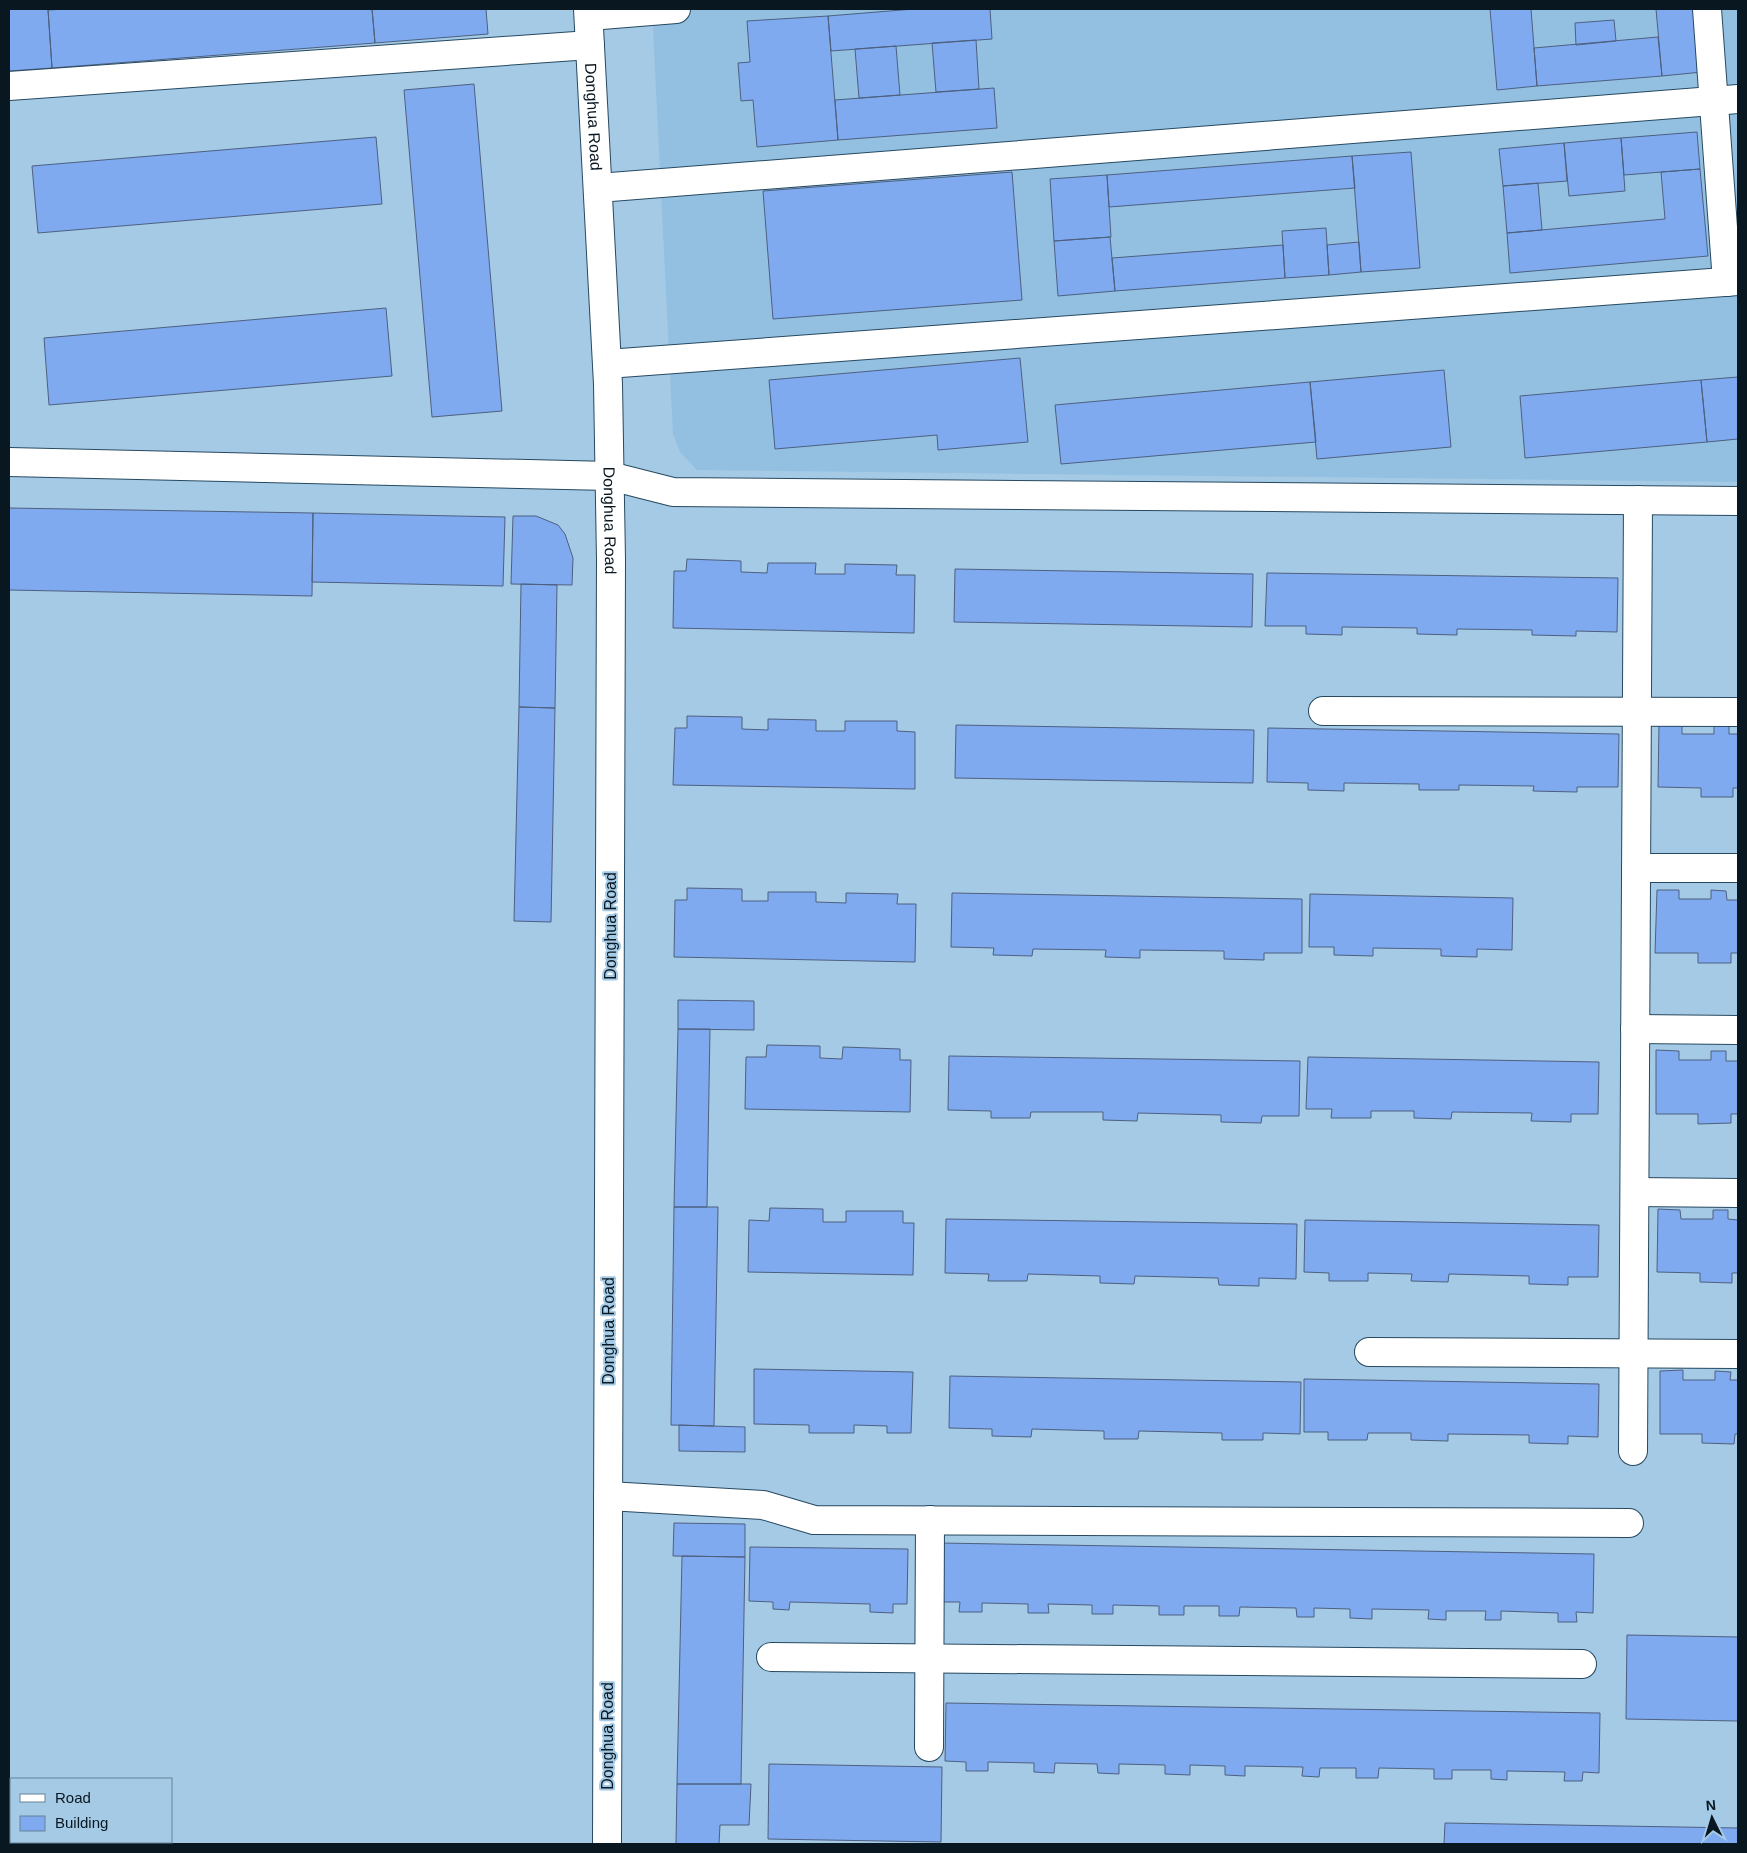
<svg xmlns="http://www.w3.org/2000/svg" width="1747" height="1853" font-family="Arial,sans-serif">
	<style>
		.built { fill: #93c0e0 }
		.building { fill: #7faaf0; stroke: #4d6080 }
		.lines { fill: none; stroke-linecap: round; stroke-linejoin: round }
		.minor-casing { stroke: #274960; stroke-width: 30 }
		.minor { stroke: #fff; stroke-width: 28 }
		.labels { text-anchor: middle; dominant-baseline: central; stroke-width: 4; stroke-linejoin: round; paint-order: stroke }
		.street-label { font-size: 16px; fill: #091721; stroke: #a5cae6 }
	</style>
	<rect width="100%" height="100%" fill="#a5cae6"/>
	<path class="built" d="M652,9H1738V482L697,470L680,452L673,434Z"/>
	<path class="building" d="M9,9H48L52,68L9,71Z
		M67,9H372L375,43L52,68L48,10Z
		M372,9H486L488,34L375,43Z
		M914,9H990L992,39L831,51L828,16Z
		M1490,9H1531L1537,86L1497,90Z
		M1656,9H1696L1702,72L1662,76Z
		M828,16L838,140L757,147L753,100L741,101L738,63L750,62L747,21Z
		M1614,20L1616,41L1576,45L1575,23Z
		M1658,37L1662,76L1537,86L1534,48Z
		M976,40L979,89L936,92L932,43Z
		M896,46L900,95L859,98L855,49Z
		M474,84L502,411L432,417L404,90Z
		M994,88L997,128L838,140L835,100Z
		M1697,132L1700,169L1624,175L1621,138Z
		M376,137L382,204L38,233L32,166Z
		M1621,138L1625,191L1569,196L1564,143Z
		M1564,143L1567,181L1503,186L1499,149Z
		M1411,152L1420,268L1361,272L1352,156Z
		M1352,156L1355,188L1109,207L1107,175Z
		M1700,169L1708,256L1510,273L1507,233L1665,219L1661,172Z
		M1012,172L1022,300L773,319L763,191Z
		M1107,175L1111,237L1054,241L1050,179Z
		M1538,183L1542,230L1507,233L1503,186Z
		M1326,228L1329,275L1285,278L1282,231Z
		M1110,237L1115,291L1058,296L1054,241Z
		M1359,242L1361,272L1329,275L1327,245Z
		M1283,245L1285,278L1115,291L1112,258Z
		M386,308L392,376L49,405L44,338Z
		M1020,358L1028,442L938,450L937,435L775,449L769,380Z
		M1444,370L1451,447L1317,459L1310,382Z
		M1738,377V439L1707,442L1701,380Z
		M1701,380L1707,442L1525,458L1520,396Z
		M1310,382L1316,442L1061,464L1055,405Z
		M9,508L313,513L312,596L9,590Z
		M313,513L505,517L503,586L312,582Z
		M513,516H536L558,525L565,534L573,558L572,585L511,584Z
		M687,559L741,561V572L767,573L768,563H816L815,574H845V564L897,565L896,575H915L914,633L673,628L674,571H686Z
		M955,569L1253,574L1252,627L954,622Z
		M1267,573L1618,578L1617,632L1576,631V636L1532,635V630L1457,629V635L1417,634V628L1342,627V635L1306,634V626H1265Z
		M521,584L557,585L555,708L519,707Z
		M519,707L555,708L551,922L514,921Z
		M687,716L742,717V729L768,730V719L816,720V731H845V721H897V731L915,732V789L673,785L675,728H687Z
		M1659,724H1682V734H1714V725H1729V734H1738V788H1733V797H1701V788L1658,787Z
		M956,725L1254,730L1253,783L955,778Z
		M1268,728L1619,734L1618,787H1577V792L1533,791L1534,786L1459,785V790H1419V784L1344,783V791L1308,790V783L1267,782Z
		M687,888L742,889V901H768V892H816V902L846,903V893L898,894L897,904H916L915,962L674,957L675,900H687Z
		M1657,890H1679V899H1711V890L1726,891L1727,900H1738V953H1731V963H1698V953H1655Z
		M952,893L1302,899V953H1264V960L1224,959V951L1140,950V958L1105,957L1106,950L1033,949L1032,956L993,955L994,948L951,947Z
		M1310,894L1513,898L1512,950L1477,949V957L1441,956V949L1373,948V956L1334,955V947H1309Z
		M678,1000L754,1001V1030L678,1029Z
		M678,1029H710L707,1207H674Z
		M767,1045L820,1046V1058L842,1059L843,1047L900,1049V1060H911L910,1112L745,1109L746,1057H766Z
		M1656,1050L1679,1051V1060H1711V1051H1726V1061H1738V1114H1731V1123L1698,1124V1114H1656Z
		M949,1056L1300,1061L1299,1116H1262L1261,1123L1221,1122V1115L1138,1113L1137,1121L1103,1120V1112H1031L1030,1118H991V1111L948,1110Z
		M1308,1057L1599,1062L1598,1114H1571V1122L1531,1121L1532,1113L1452,1112L1451,1119L1414,1118V1111H1371V1118H1331L1332,1109H1306Z
		M674,1207H718L714,1426L671,1425Z
		M770,1208L823,1209V1222H846V1211H903V1223H914L913,1275L748,1272L749,1220L769,1221Z
		M1658,1209L1680,1210L1681,1219H1713V1210H1728V1219L1738,1220V1273H1732V1283L1700,1282V1273L1657,1272Z
		M946,1219L1297,1224L1296,1279L1259,1278V1286L1219,1285L1218,1278L1135,1276L1134,1284L1100,1283V1276L1028,1274L1027,1281H988L989,1274L945,1273Z
		M1305,1220L1599,1225L1598,1277H1568V1285L1529,1284V1276L1449,1274L1448,1282L1411,1281L1412,1274L1368,1273V1281H1329V1273L1304,1272Z
		M754,1369L913,1372L911,1433H887V1426L854,1425V1433H809V1425L754,1424Z
		M1683,1370V1380H1715V1371L1731,1372L1730,1380H1738V1434H1735L1734,1444L1702,1443V1434H1660V1371Z
		M950,1376L1301,1382L1300,1434L1263,1433V1440H1222V1433L1139,1431L1138,1439H1104V1431L1032,1429L1031,1437L992,1436V1429L949,1428Z
		M1304,1379L1599,1384L1598,1437L1568,1436V1444L1529,1443V1435L1448,1434V1441L1411,1440V1433H1368L1367,1440H1328V1432H1304Z
		M679,1425L745,1427V1452L679,1451Z
		M674,1523L745,1524V1557L673,1556Z
		M940,1543L1594,1554L1593,1613L1576,1612L1577,1622H1558V1613L1501,1611V1620H1485L1486,1611H1446V1620L1428,1619L1429,1610L1372,1609V1619L1350,1618V1609L1314,1608V1617H1297L1296,1608L1240,1607L1239,1616H1219V1606H1184V1615H1159V1606L1113,1605V1614H1092V1605L1048,1604L1049,1613H1028V1604L982,1603V1612H959L960,1602H939Z
		M750,1547L908,1549L907,1604H893V1613L870,1612V1604L790,1602L789,1610L773,1609V1602L749,1601Z
		M682,1556L745,1557L741,1784H677Z
		M1627,1635L1738,1637V1721L1626,1719Z
		M946,1703L1600,1713L1599,1773L1583,1772L1582,1781H1564L1565,1772L1507,1771V1780L1491,1779V1770H1452V1779H1434V1769L1379,1768L1378,1778H1356V1768H1320L1319,1777L1302,1776L1303,1767L1245,1766V1776L1225,1775V1766L1190,1765V1775L1165,1774V1765L1119,1764V1774L1098,1773L1097,1764L1055,1763L1054,1773L1034,1772V1763L988,1762V1771H966V1762L945,1761Z
		M769,1764L942,1767L941,1842L768,1839Z
		M677,1784H751L749,1825H720L719,1844H676Z
		M1445,1823L1738,1828V1844H1444Z"/>
	<g class="lines">
		<g class="minor-casing">
			<g id="minor">
				<path id="s1" d="M588,9L608,384L611,560L607,1844"/>
				<path d="M1707,9L1727,282"/>
				<path d="M589,16L676,9"/>
				<path d="M9,86L590,45"/>
				<path d="M598,188L1738,99"/>
				<path d="M607,364L1738,281"/>
				<path d="M9,462L610,476L673,492L1738,501"/>
				<path d="M1323,711L1738,712"/>
				<path d="M1636,868H1738"/>
				<path d="M1635,1029L1738,1030"/>
				<path d="M1635,1192L1738,1193"/>
				<path d="M1369,1352L1738,1354"/>
				<path d="M1633,1451L1638,500"/>
				<path d="M608,1496L763,1505L814,1520L1629,1523"/>
				<path d="M771,1657L1582,1664"/>
				<path d="M929,1747L930,1520"/>
			</g>
		</g>
		<use href="#minor" class="minor"/>
	</g>
	<g class="labels">
		<g class="street-label">
			<text stroke="none"><textPath href="#s1" startOffset="108">Donghua Road</textPath></text>
			<text stroke="none"><textPath href="#s1" startOffset="512">Donghua Road</textPath></text>
			<text transform="translate(610 926) rotate(-90)">Donghua Road</text>
			<text transform="translate(608 1331) rotate(-90)">Donghua Road</text>
			<text transform="translate(607 1736) rotate(-90)">Donghua Road</text>
		</g>
	</g>
	<rect width="1747" height="1853" fill="none" stroke="#091721" stroke-width="20"/>
	<rect x="10" y="1778" width="162" height="65" fill="#a5cae6" stroke="#678297"/>
	<rect x="20" y="1794" width="25" height="8" fill="#ffffff" stroke="#678297"/>
	<text x="55" y="1803" font-size="15" fill="#091721">Road</text>
	<rect x="20" y="1816" width="25" height="15" fill="#7faaf0" stroke="#678297"/>
	<text x="55" y="1828" font-size="15" fill="#091721">Building</text>
	<g transform="translate(1712 1818) rotate(355)" stroke="#a5cae6" stroke-width="4" paint-order="stroke">
	<path d="M0-4L9 19L0 12L-9 19Z" fill="#091721"/>
	<text y="-8" font-size="14" font-weight="bold" text-anchor="middle" fill="#091721">N</text>
	</g>
</svg>
